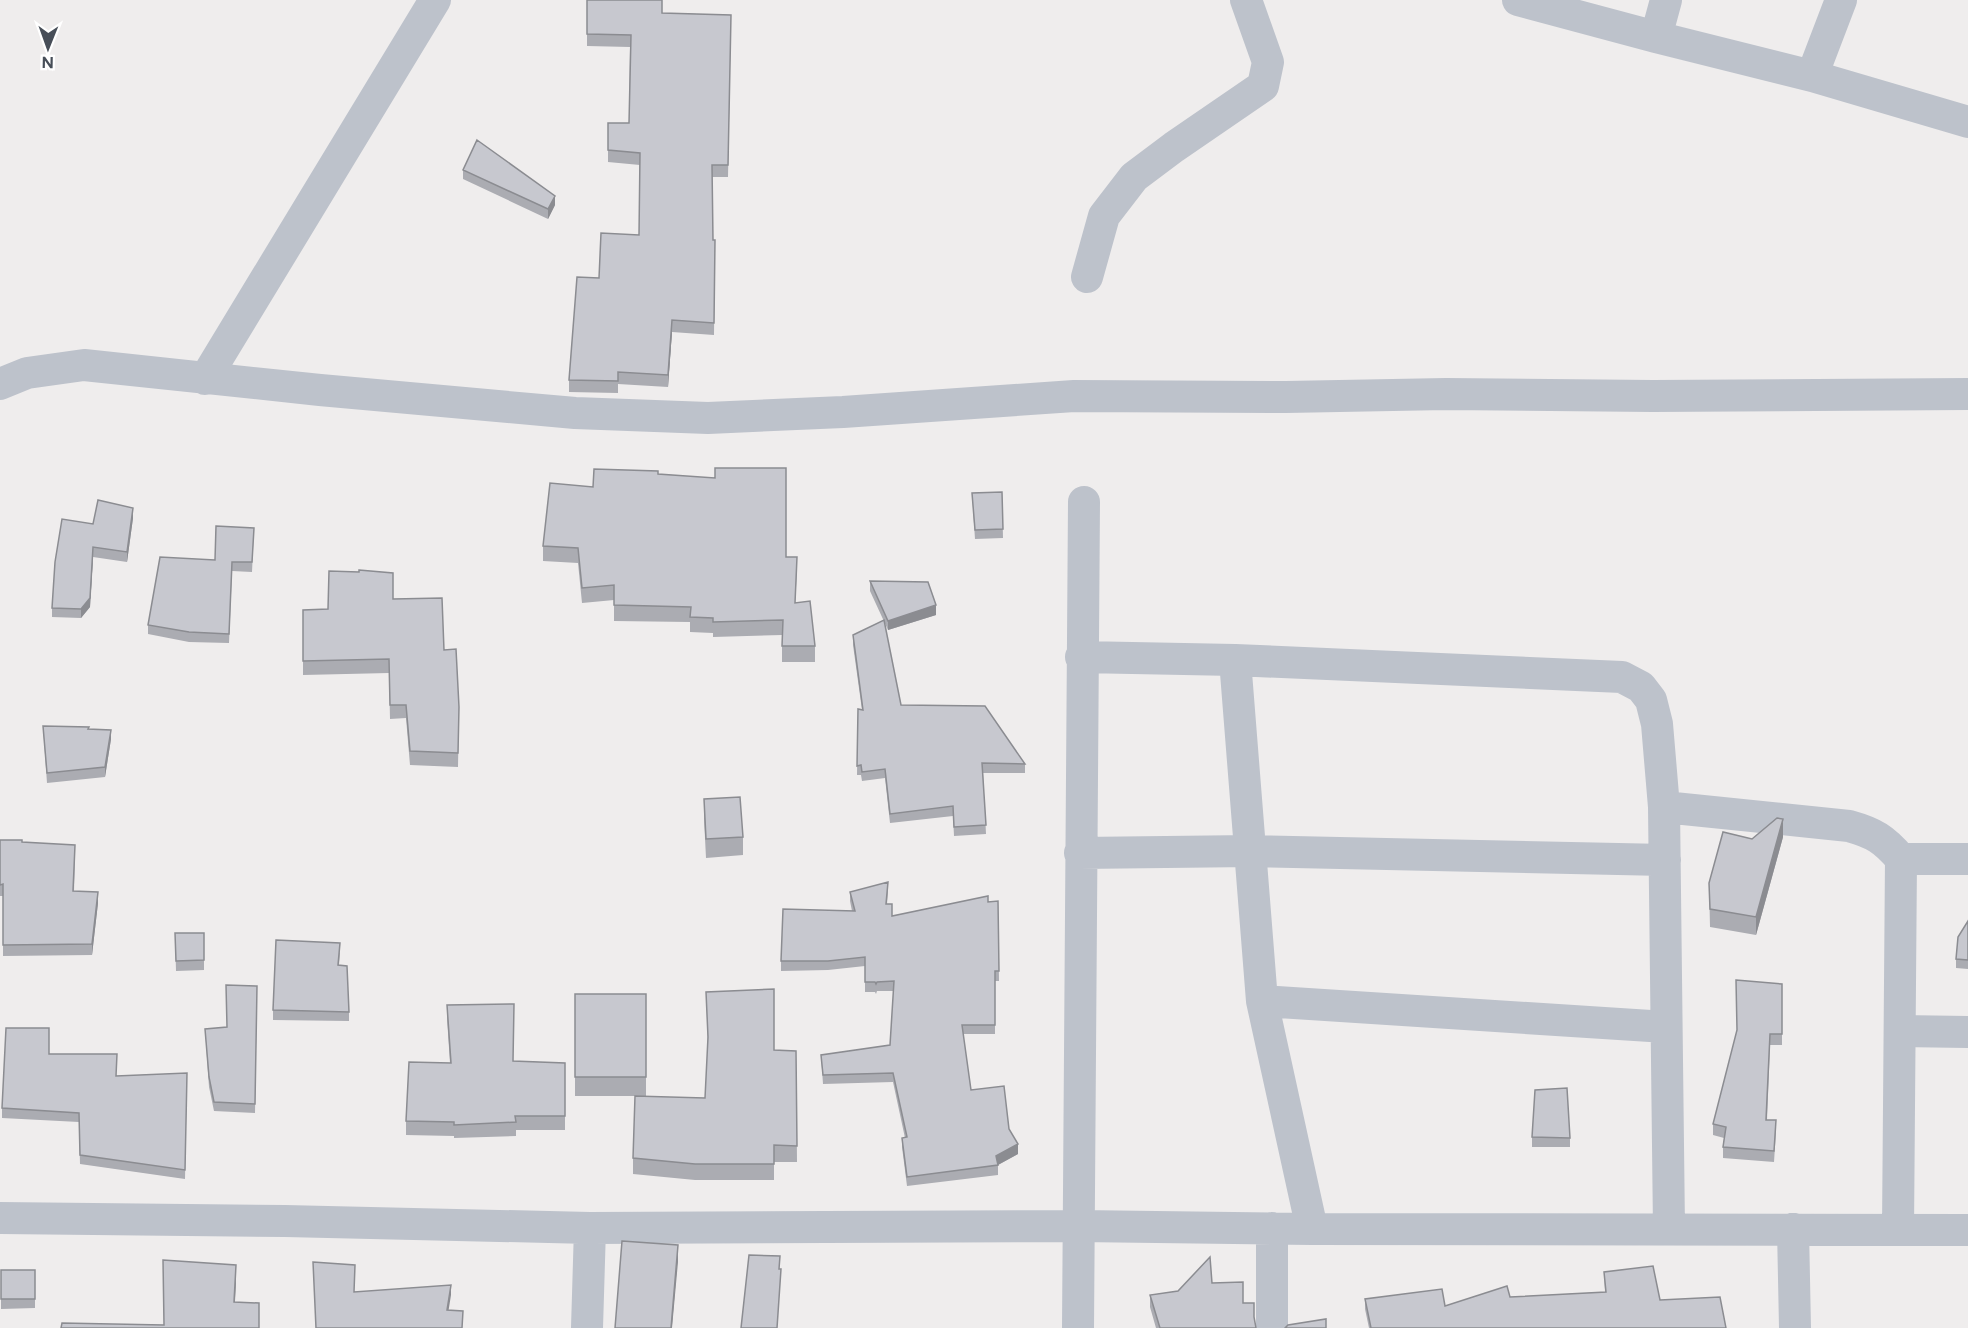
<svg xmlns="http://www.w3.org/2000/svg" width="1968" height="1328" font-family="Figtree,sans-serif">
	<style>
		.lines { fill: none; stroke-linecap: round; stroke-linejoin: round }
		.street { stroke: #bdc2cb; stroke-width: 32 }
		.wall { fill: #abacb2 }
		.shaded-wall { fill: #8b8c91 }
		.building { fill: #c7c8cf; stroke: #8b8c91; stroke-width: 1.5 }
	</style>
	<rect width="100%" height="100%" fill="#efeded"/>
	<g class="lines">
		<path class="street" d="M1518,0L1656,37L1812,76L1841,0
			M1656,37L1666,0
			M1812,76L1968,122
			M1087,277L1104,216L1134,177L1174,147L1263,86L1268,62L1246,0
			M205,379L435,0
			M0,384L27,373L84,365L320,390L575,413L708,418L843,412L1074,396L1286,397L1446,394L1653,396L1968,394
			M1081,657L1235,660L1622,677L1641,687L1651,700L1657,724L1664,807L1669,1229
			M1235,660L1262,1001L1312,1229
			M1664,807L1849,826C1874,833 1884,839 1901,859L1898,1230
			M1080,853L1251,851L1665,860
			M1901,859H1968
			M1262,1001L1666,1027
			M1900,1031L1968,1032
			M0,1218L285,1221L590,1228L1079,1226L1312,1229L1968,1230
			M1793,1229L1795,1328
			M587,1328L590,1228
			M1078,1328L1084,502
			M1272,1328V1228"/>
	</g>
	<path class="wall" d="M587,0L662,13L731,15L728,177H712L713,240H715L714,335L672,332L668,387L618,384V393L569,392V380L599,278L639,235L640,165L608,162V123H629L630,47L587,46Z
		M463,170L555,205L548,219L463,179Z
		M658,474L786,557L797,572L795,603L815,646V662H782V635L713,637V633L690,632V622L614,621V600L582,603L578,563L543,561V546L593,487Z
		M1002,492L1003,538L975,539L972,493Z
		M133,518L127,562L93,557L90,607L81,618L52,617V608L93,524Z
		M254,528L252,572L232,571L229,643L189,642L148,634V625L215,560Z
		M870,581L936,615L888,630L870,591Z
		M393,599L444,650L459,707L458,767L410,765L406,718L390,719L389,673L303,675V610L328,609Z
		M853,635L901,705L1025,764V773H983L986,834L954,836L953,816L890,823L885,778L862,781L861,775H857L858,709L862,710L853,645Z
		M43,726L89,729L111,739L105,777L47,783Z
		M704,799L743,837V855L706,858L704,818Z
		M1783,837L1756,935L1710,927L1709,883L1752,839Z
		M0,840L22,842L75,856L74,891L98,903L92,955L3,956V896H0Z
		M888,891L887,904L892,916L988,902L998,901L999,981H995V1034H963L971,1090L1009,1129L1018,1154L998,1165V1175L907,1186L902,1147V1138H905L893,1082L823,1084L821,1055L890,1045L894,991H877L876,994L875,992H865V966L828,970L781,971V961L852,911L850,901V892Z
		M1968,921V969L1956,968V959Z
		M175,933H204V970L176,971Z
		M340,952L339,965L349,1012V1021L273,1020V1010Z
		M1782,984V1045H1770L1767,1120L1776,1131L1774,1162L1723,1158V1147L1724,1138L1713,1135V1124Z
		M257,986L255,1113L214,1111L209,1087L205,1029L227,1027Z
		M706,992L774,1050L796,1051L797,1162H774V1180H695L633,1174V1158L705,1098L708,1045Z
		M575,994H646V1096H575Z
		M447,1005L514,1061L565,1063V1130H516V1136L454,1138V1136L406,1135V1121L450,1063L447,1018Z
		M49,1054L117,1076L187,1073L185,1179L80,1164L79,1122L2,1118V1108Z
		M1532,1137L1570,1138V1147H1532Z
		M1,1270H35V1308L1,1309Z
		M1604,1272L1660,1300L1726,1328H1369L1365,1309V1299L1445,1306L1510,1297L1605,1292Z
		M1212,1283L1243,1303L1254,1317L1256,1328H1156L1150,1307V1295L1178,1291Z"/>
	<path class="shaded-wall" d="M555,196V205L548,219V209Z
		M672,320V332L668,387V375Z
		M133,508V518L127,562V552Z
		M93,557L90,607L81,618V609Z
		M936,605V615L888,630V621Z
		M111,730V739L105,777V767Z
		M1783,819V837L1756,935V917Z
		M98,892V903L92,955V944Z
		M1018,1144V1154L996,1166V1156Z
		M678,1245V1262L672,1328H671Z
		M236,1265V1283L234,1319V1302Z
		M451,1285V1295L447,1320V1310Z"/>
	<path class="building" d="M587,0H662V13L731,15L728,165H712L713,240H715L714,323L672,320L668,375L618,372V381L569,380L577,277L599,278L601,233L639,235L640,153L608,150V123H629L631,35L587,34Z
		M477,140L555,196L548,209L463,170Z
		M715,468H786V557H797L795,603L810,601L815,646H782L783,620L713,622V618L690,617L691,607L614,605V585L582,588L578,548L543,546L550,483L593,487L594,469L658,471V474L715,478Z
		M1002,492L1003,529L975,530L972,493Z
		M98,500L133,508L127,552L93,547L90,598L81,609L52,608L55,562L62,519L93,524Z
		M216,526L254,528L252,562H232L229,634L189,632L148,625L160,557L215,560Z
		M359,570L393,573V599L442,598L444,650L456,649L459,707L458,753L410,751L406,705H390L389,659L303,661V610L328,609L329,571L359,572Z
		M870,581L928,582L936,605L888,621Z
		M884,620L901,705L985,706L1025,764L982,763L986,825L954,827L953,806L890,814L885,769L862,772L861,765L857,766L858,709L863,710L853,635Z
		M43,726L89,727L88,729L111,730L105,767L47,773Z
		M740,797L743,837L706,839L704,799Z
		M1777,818L1783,819L1756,917L1710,909L1709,883L1723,832L1752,839Z
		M0,840H22V842L75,845L73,891L98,892L92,944L3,945V884L0,885Z
		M888,882L886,904H892V916L988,896V902L998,901L999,971H995V1025H962L971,1090L1004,1086L1009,1129L1018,1144L996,1156L998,1165L907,1177L902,1138L907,1137L893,1073L823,1075L821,1055L890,1045L894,981L877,982L876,984L875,982H865V957L828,961H781L783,909L855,911L850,892Z
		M1968,921V960L1956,959L1958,937Z
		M175,933H204V960L176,961Z
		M276,940L340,943L338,965L347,966L349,1012L273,1010Z
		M1736,980L1782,984V1034H1770L1766,1120H1776L1774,1151L1723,1147L1726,1127L1713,1124L1737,1030Z
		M226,985L257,986L255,1104L214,1102L209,1077L205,1029L227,1027Z
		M774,989V1050L796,1051L797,1146L774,1145V1164H695L633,1158L635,1096L705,1098L708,1037L706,992Z
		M575,994H646V1077H575Z
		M514,1004L513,1061L565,1063V1116H515L516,1122L454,1125V1122L406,1121L409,1062L451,1063L447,1005Z
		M6,1028H49V1054H117L116,1076L187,1073L185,1170L80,1155L79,1113L2,1108Z
		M1567,1088L1570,1138L1532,1137L1535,1090Z
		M622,1241L678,1245L671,1328H615Z
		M749,1255L780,1256L779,1269H781L777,1328H741Z
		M1210,1257L1212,1283L1243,1282V1303H1254V1317L1256,1328H1160L1150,1295L1178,1291Z
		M163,1260L236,1265L234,1302L259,1303V1328H61L62,1323L164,1325Z
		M313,1262L355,1265L354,1292L451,1285L447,1310L463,1311L462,1328H316Z
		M1653,1266L1660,1300L1720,1297L1726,1328H1371L1365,1299L1442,1289L1445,1306L1507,1286L1510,1297L1606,1292L1604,1272Z
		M1,1270H35V1299H1Z
		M1326,1319V1328H1285L1288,1325Z"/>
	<g transform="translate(48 48) rotate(181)" stroke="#ffffff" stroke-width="4.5" paint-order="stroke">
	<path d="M0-4.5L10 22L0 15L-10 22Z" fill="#474e58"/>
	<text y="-9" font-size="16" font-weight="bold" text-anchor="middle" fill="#474e58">N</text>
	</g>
</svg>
